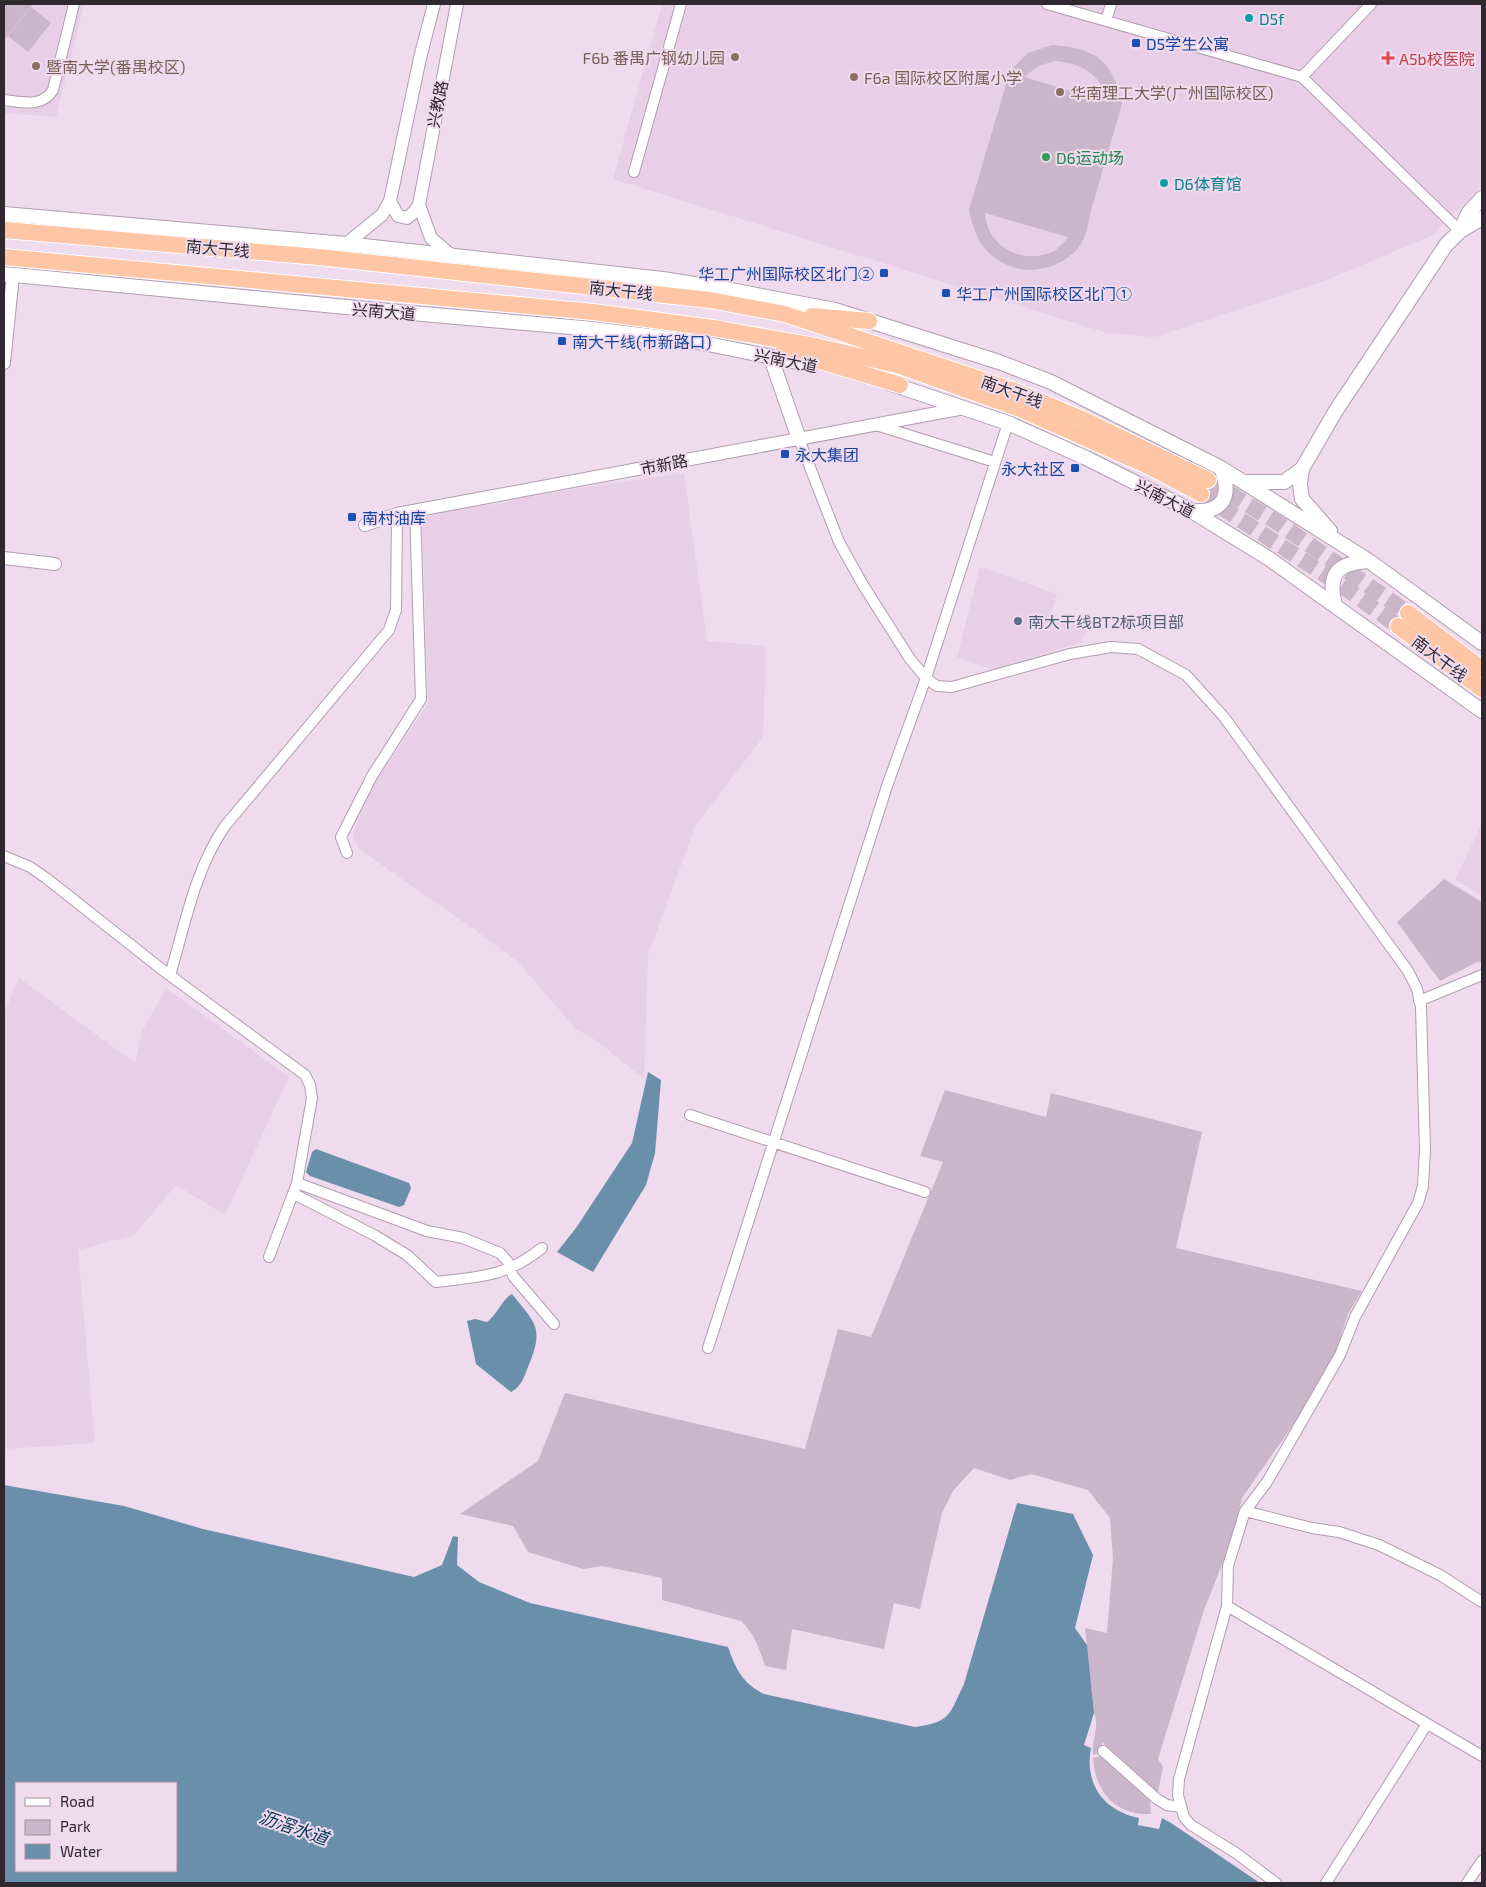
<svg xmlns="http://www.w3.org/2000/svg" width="1486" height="1887" font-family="'Exo 2','Noto Sans SC',sans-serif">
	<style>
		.built { fill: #e9cee8 }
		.green { fill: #cbb5cb; fill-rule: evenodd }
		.water { fill: #698fab; fill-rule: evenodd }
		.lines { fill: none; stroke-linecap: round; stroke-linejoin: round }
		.trunk-tunnel { stroke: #c9b6c8; stroke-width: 16; stroke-dasharray: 16 8; stroke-linecap: butt }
		.minor-casing { stroke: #b09db0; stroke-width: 12 }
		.tertiary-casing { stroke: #b09db0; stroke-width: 14 }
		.secondary-casing { stroke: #b09db0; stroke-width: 16 }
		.trunk-casing { stroke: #fff; stroke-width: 18 }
		.minor { stroke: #fff; stroke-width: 10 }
		.tertiary { stroke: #fff; stroke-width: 12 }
		.secondary { stroke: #fff; stroke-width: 14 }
		.trunk { stroke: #fec6a4; stroke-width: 16 }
		.culture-dot { fill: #0f9aa8; stroke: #efdaee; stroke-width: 2 }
		.transit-dot { fill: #1a4fb4; stroke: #efdaee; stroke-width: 2 }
		.education-dot { fill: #8d6e63; stroke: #efdaee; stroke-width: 2 }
		.health-dot { fill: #e0444e; stroke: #efdaee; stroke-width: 2 }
		.leisure-dot { fill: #2e9e5b; stroke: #efdaee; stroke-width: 2 }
		.service-dot { fill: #5c6f8a; stroke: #efdaee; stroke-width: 2 }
		.labels { text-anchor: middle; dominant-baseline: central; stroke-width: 4; stroke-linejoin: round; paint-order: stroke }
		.culture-label { font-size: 16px; fill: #0d838f; stroke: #efdaee; text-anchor: start }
		.transit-label { font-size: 16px; fill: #164399; stroke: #efdaee; text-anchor: start }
		.education-label { font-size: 16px; fill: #785e54; stroke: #efdaee; text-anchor: start }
		.health-label { font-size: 16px; fill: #be3a42; stroke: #efdaee; text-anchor: start }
		.street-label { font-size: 16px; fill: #302830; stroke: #efdaee }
		.leisure-label { font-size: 16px; fill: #27864d; stroke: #efdaee; text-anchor: start }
		.service-label { font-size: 16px; fill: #4e5e75; stroke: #efdaee; text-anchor: start }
		.water-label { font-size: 18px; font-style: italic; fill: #043754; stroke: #efdaee }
	</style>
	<rect width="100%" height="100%" fill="#efdaee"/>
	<path class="built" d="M4,4H84L56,117L4,113Z
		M662,4H1482V185L1433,235L1324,281L1154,337L1107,333L613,179Z
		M684,473L707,641L766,646L763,737L695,827L648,955L644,1079L597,1041L576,1029L518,962L475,930L359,849L353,835L360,806L428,703L422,519L448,510L504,503L526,496Z
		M980,567L1057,594L1051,615L1088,627L1081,642L993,670L957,657Z
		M1482,823V896L1455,880Z
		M19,978L135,1063L142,1031L166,988L289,1077L225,1215L176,1185L134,1235L78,1250L95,1443L4,1449V1014Z"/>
	<path class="green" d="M4,4H33L4,40Z
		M31,7L51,23L28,52L8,36Z
		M1052,45C1095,48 1113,60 1122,104C1112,138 1102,173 1092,207C1089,218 1087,234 1081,244C1066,266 1034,276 1010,266C984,256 974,236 969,210L1010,71L1028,53ZM1055,61C1082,63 1101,74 1108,102L1024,77L1038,66ZM985,213L1068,237V238C1064,242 1059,248 1054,251C1023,266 987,247 985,213Z
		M1444,879L1482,902V962H1477L1440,981L1397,922Z
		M945,1090L1046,1117L1051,1093L1202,1132L1176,1248L1362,1291L1348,1314L1335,1353L1302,1412L1242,1498L1231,1542L1204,1610L1158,1759L1163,1767L1158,1792L1102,1742V1753L1093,1755C1091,1740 1100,1728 1094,1713L1085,1628L1107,1633L1113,1558L1110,1518L1088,1490L1031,1474L1010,1480L974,1468L953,1491L942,1513L920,1609L894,1603L884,1649L792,1629L786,1670L765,1666C759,1648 755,1634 741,1621L662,1600V1578L602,1566L583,1569L528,1552L513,1526L460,1514L538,1461L565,1393L805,1449L838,1329L871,1337L943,1162L920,1156Z
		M1102,1756L1150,1799L1151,1814C1115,1816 1095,1791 1093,1758Z"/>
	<path class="water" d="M648,1072L661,1080L655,1153L646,1185L593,1272L557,1252L576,1228L632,1143Z
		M316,1149L409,1183L411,1188L404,1205L399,1207L310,1176L306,1172L312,1152Z
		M512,1294C537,1325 544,1328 528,1367C524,1377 522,1386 511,1392L476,1364L467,1321L475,1319L487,1322C498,1314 502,1299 512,1294Z
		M4,1485L124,1506L203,1529L414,1577L442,1565L453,1536L458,1537L457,1565L479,1582L530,1603L728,1647C736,1669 742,1683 764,1694L915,1727C951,1722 949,1715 964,1684L1017,1503L1073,1514L1093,1555L1075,1628L1087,1645L1094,1713L1084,1745L1091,1748C1084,1784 1104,1811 1139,1818L1138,1825L1159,1829L1162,1818L1171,1823L1260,1883H4ZM16,1783H176V1871H16Z"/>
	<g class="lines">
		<path class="trunk-tunnel" d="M1208,480L1281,525L1408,613
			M1201,494L1344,587L1398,626"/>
		<g class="minor-casing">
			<path id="minor" d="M1047,4L1302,77L1460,231
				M1106,21L1111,4
				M1302,77L1371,4
				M4,100C22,102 42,108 53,90L74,4
				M634,172L681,4
				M876,425L995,462
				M799,439L839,542L863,585L910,659L926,678L937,686L952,687L1070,654L1111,647L1138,649L1186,675L1224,717L1408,971L1417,989L1421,1007L1425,1149L1423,1186L1418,1203L1355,1317L1340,1355L1267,1482L1245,1511L1228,1566L1227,1606L1179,1779L1178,1795L1184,1817L1191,1825L1236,1853L1276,1883
				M347,853L341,837L372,776L421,699L415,511
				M4,856L30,867L46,878L164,971L305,1075L310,1085L312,1098L297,1183L269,1257
				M170,975C185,925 195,869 225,826L389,630L396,610L397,514
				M1419,1001L1482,975
				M690,1115L925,1192
				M297,1183L427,1231L463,1238L500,1253L508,1262L513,1276L554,1324
				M294,1194L374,1235L407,1255L436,1282C479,1277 506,1277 542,1248
				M708,1348L887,786L926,678L1008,423
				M1245,1511L1312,1528L1339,1532L1379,1545L1440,1575L1482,1602
				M1227,1606L1482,1756
				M1103,1751L1157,1799L1167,1805L1180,1807
				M1326,1883L1427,1724
				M1467,1883L1482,1861"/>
		</g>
		<g class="tertiary-casing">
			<path id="tertiary" d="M390,201L398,216L407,218L413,213L419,205L457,4
				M419,205L431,238L452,256
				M346,244L382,215L390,201L420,58L434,4
				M4,363L13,275
				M365,525L397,514L964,408
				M4,558L55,564"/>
		</g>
		<g class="secondary-casing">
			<path id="secondary" d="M4,214L346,244L663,279L725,289L835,310L999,362L1051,382L1221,468L1369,561L1482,643
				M1460,231L1469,212L1482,198
				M4,274L377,310L583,328L698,342L812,365
				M771,358L799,439
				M889,383L1008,423L1086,458L1190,510L1268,558L1482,711
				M1244,482H1284L1302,469
				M1192,511C1224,513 1232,496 1221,468
				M1330,531L1302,499L1300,484L1302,469L1335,412L1446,245L1460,231L1482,218
				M1335,605C1327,573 1338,563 1369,561"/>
		</g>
		<g class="trunk-casing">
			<path id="trunk" d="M4,230L319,257L710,300L785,314L1018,392L1082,419L1208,480
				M4,257L593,312L713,328L815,346L897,365L1020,409L1150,467L1201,494
				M812,316L869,321
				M784,350L900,385
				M1408,613L1482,669
				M1398,626L1482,689"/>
		</g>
		<use href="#minor" class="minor"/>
		<use href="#tertiary" class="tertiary"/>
		<use href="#secondary" class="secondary"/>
		<use href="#trunk" class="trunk"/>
	</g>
	<g class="culture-dot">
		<circle cx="1249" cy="18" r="5"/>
		<circle cx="1164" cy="183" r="5"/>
	</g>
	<g class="transit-dot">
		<rect x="1131" y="38" width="10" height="10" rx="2.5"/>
		<rect x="879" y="268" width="10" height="10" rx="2.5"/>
		<rect x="941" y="288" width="10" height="10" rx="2.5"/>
		<rect x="557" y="336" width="10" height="10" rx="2.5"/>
		<rect x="780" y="449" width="10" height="10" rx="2.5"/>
		<rect x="1070" y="463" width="10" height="10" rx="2.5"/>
		<rect x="347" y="512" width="10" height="10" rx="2.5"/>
	</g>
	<g class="education-dot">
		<circle cx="735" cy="57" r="5"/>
		<circle cx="36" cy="66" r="5"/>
		<circle cx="854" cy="77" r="5"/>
		<circle cx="1060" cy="92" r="5"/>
	</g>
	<path class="health-dot" d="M1385.5 50.5h5v5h5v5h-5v5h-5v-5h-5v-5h5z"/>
	<circle class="leisure-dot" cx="1046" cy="157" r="5"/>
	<circle class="service-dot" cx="1018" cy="621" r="5"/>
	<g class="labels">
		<g class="culture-label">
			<text x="1259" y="18">D5f</text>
			<text x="1174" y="183">D6体育馆</text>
		</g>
		<g class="transit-label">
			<text x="1146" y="43">D5学生公寓</text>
			<text x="874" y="273" text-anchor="end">华工广州国际校区北门②</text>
			<text x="956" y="293">华工广州国际校区北门①</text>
			<text x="572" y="341">南大干线(市新路口)</text>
			<text x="795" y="454">永大集团</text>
			<text x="1065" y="468" text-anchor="end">永大社区</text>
			<text x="362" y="517">南村油库</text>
		</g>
		<g class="education-label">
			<text x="725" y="57" text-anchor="end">F6b 番禺广钢幼儿园</text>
			<text x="46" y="66">暨南大学(番禺校区)</text>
			<text x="864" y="77">F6a 国际校区附属小学</text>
			<text x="1070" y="92">华南理工大学(广州国际校区)</text>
		</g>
		<g class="health-label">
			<text x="1399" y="58">A5b校医院</text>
		</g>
		<g class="street-label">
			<text transform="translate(437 104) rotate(-79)">兴教路</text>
			<text transform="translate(218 248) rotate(5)">南大干线</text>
			<text transform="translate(621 290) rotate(6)">南大干线</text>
			<text transform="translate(384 311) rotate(5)">兴南大道</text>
			<text transform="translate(786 360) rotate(11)">兴南大道</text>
			<text transform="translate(1012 391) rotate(20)">南大干线</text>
			<text transform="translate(664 464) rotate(-11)">市新路</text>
			<text transform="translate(1165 498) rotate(27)">兴南大道</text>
			<text transform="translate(1440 658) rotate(37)">南大干线</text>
		</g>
		<g class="leisure-label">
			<text x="1056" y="157">D6运动场</text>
		</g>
		<g class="service-label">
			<text x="1028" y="621">南大干线BT2标项目部</text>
		</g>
		<g class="water-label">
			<text transform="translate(294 1827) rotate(19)">沥滘水道</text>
		</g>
	</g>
	<rect width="1486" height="1887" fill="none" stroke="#302830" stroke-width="10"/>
	<rect x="15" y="1782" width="162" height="90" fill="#efdaee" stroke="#a393a2"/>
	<rect x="25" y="1798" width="25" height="8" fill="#ffffff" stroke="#a393a2"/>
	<text x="60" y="1807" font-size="15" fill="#302830">Road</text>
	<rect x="25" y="1820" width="25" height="15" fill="#cbb5cb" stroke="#a393a2"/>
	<text x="60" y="1832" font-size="15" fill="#302830">Park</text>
	<rect x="25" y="1844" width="25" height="15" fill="#698fab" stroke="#a393a2"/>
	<text x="60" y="1857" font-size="15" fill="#302830">Water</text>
</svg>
